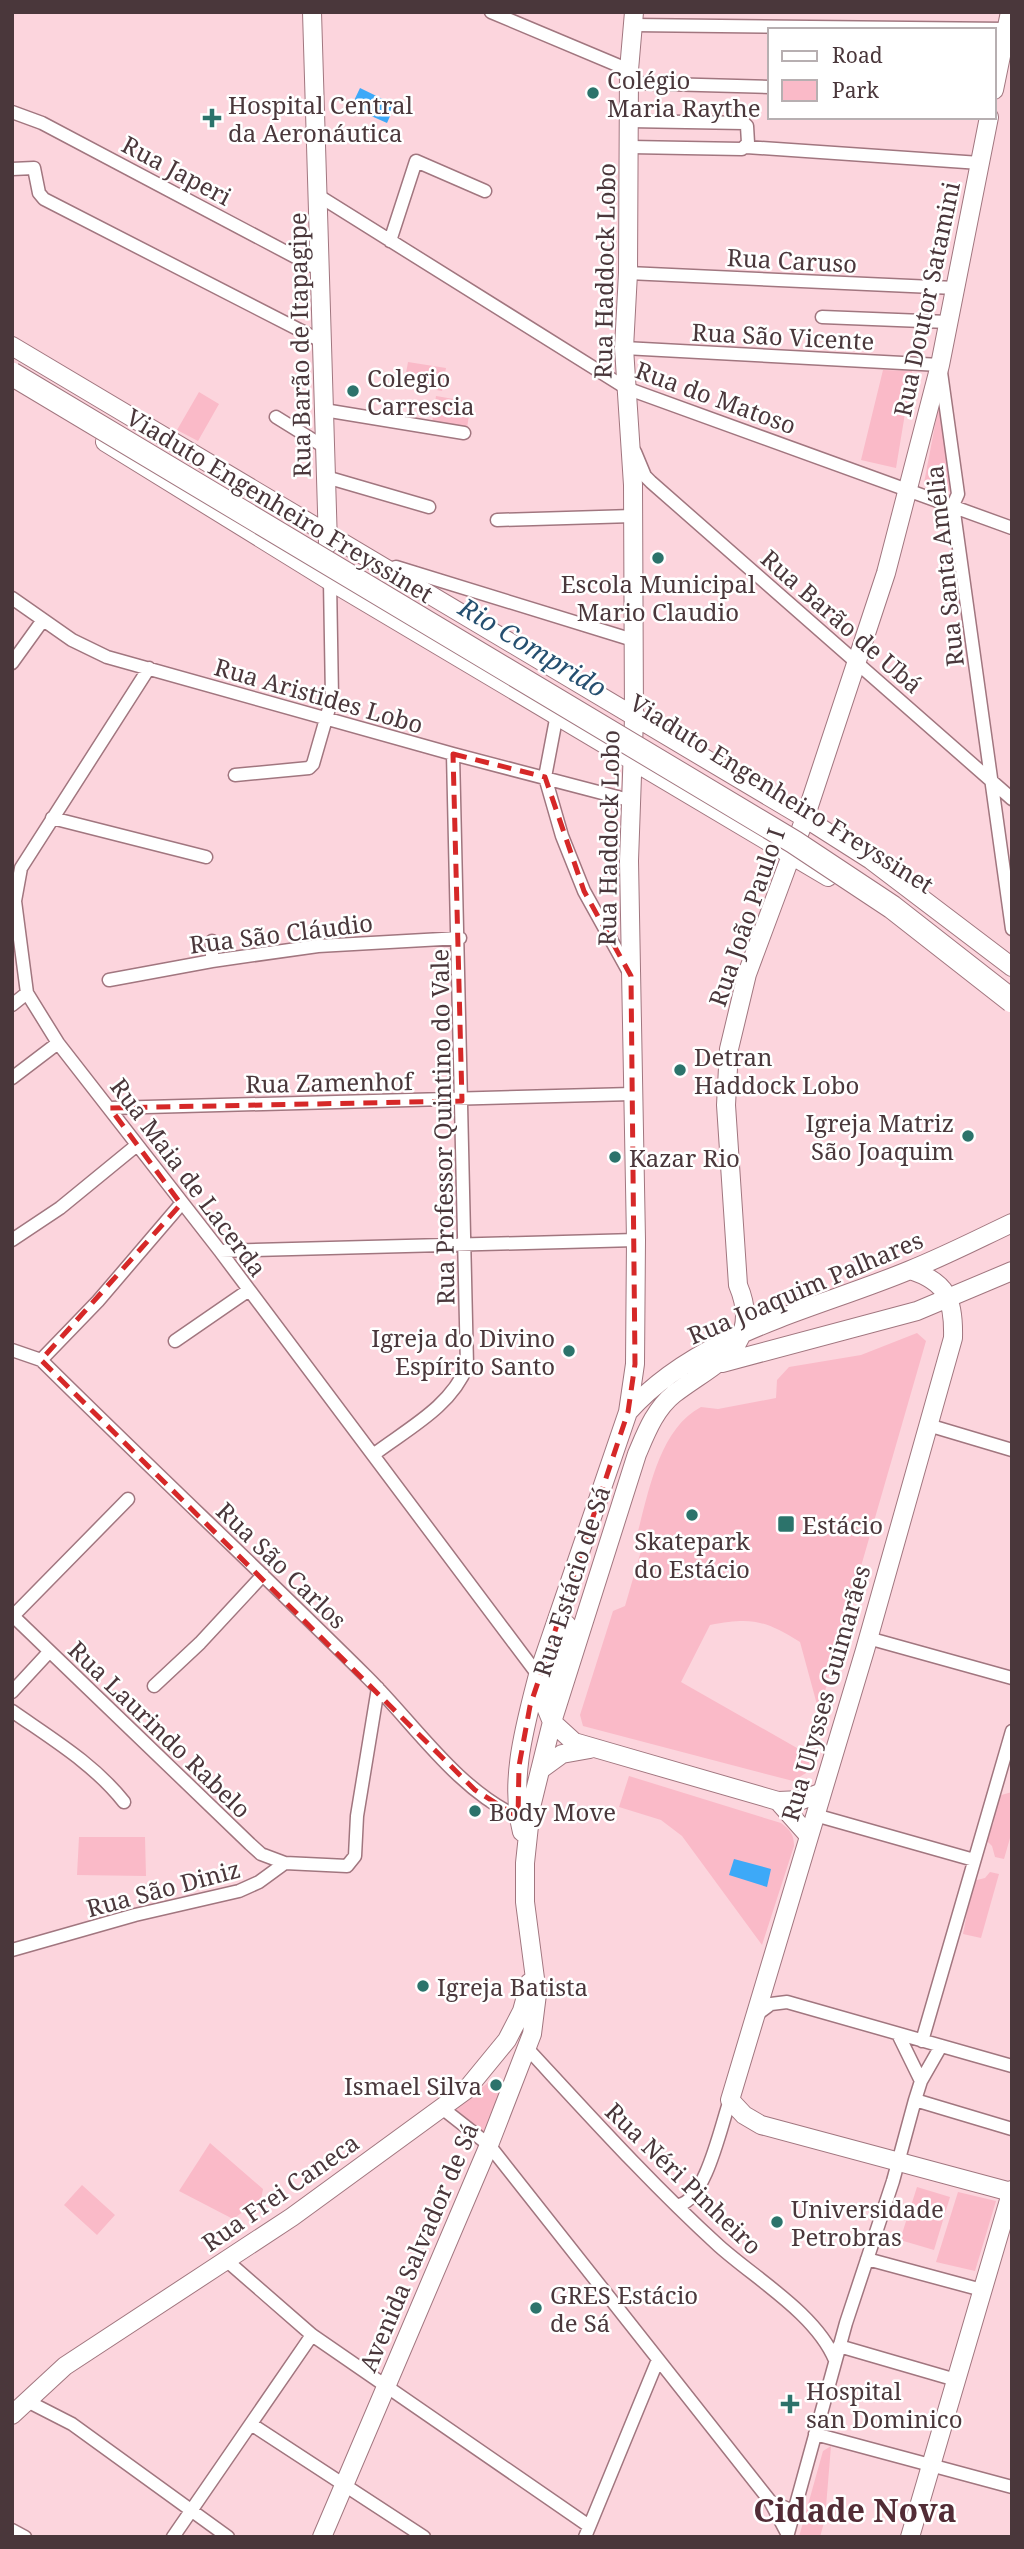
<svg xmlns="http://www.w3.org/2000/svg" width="1024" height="2549" font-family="'Noto Serif',serif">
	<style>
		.green { fill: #fabac8 }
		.water { fill: #3da9f8 }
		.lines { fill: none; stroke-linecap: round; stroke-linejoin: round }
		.street-casing { stroke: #a1767f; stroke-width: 15 }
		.secondary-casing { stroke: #a1767f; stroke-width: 20 }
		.street { stroke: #fff; stroke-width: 12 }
		.secondary { stroke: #fff; stroke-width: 18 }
		.highway-bridge-casing { stroke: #a1767f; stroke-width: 25; stroke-linecap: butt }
		.highway-bridge { stroke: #fff; stroke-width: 23 }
		.marked { fill: none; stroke: #d62828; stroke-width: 5; stroke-dasharray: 14 9; stroke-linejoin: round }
		.poi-dot { fill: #2c736b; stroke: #fff; stroke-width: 2.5 }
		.labels { text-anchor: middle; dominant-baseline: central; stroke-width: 5; stroke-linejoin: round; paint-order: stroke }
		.poi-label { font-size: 24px; fill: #4a373b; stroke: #fff; text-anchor: start }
		.street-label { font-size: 24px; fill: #4a373b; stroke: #fff }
		.water-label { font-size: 26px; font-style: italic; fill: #254f70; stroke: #fff }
		.district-label { font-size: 32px; font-weight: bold; fill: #522c36; stroke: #fff }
	</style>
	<rect width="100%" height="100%" fill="#fcd5dd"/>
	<path class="green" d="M408,362L446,368L442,391L404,384Z
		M883,370L912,371L896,468L861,460Z
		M944,378L958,494L924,483Z
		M199,392L219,404L198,441L177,430Z
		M436,396L471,402L467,428L432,423Z
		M917,1333L926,1341L819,1712L800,1642C764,1620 752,1617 710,1625L681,1682L811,1756L806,1773L793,1781L583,1726L580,1715L613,1611L625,1606L641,1551L635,1542C648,1498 657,1430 701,1407L718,1409L776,1398L777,1380L789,1367L861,1355Z
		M629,1776L781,1823C790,1830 794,1834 794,1846L762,1945L682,1836L661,1820L619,1807Z
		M1012,1792V1831L1004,1859L995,1857L992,1846L985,1839L988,1828L993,1825L998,1796Z
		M79,1837H145L146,1876L77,1875Z
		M990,1872L999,1874L981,1938L963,1934L973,1881L985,1878Z
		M496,2077L504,2087L486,2134L454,2108Z
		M210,2143L263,2189L261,2199L233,2219L179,2191Z
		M82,2185L115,2215L97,2235L64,2205Z
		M917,2187L950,2197L934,2250L900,2240Z
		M958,2192L996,2201L975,2271L936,2262Z
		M831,2446L825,2519L820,2537H799L823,2451Z"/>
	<path class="water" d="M360,88L395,105L387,123L351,107Z
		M734,1859L771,1869L767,1887L729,1875Z"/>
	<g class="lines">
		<g class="street-casing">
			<path id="street" d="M491,12L629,70
				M633,25L1007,29
				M629,83L770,87
				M12,112L42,123L320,270
				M629,121L744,123L747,126L748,143L742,149L630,147
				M746,147L980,163
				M12,169L34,168L39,193L44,199L321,341
				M319,196L626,388L1012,528
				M390,241L416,161L485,191
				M628,273L955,288
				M822,317L948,322
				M624,348L940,365L958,494L953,505L1012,929
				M324,410L464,433
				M276,417L326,448
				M635,452L645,476L651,482L1012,799
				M326,477L429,507
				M497,520L633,516
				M390,569L396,567L633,640
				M12,598L72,640L107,657L453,754L629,800
				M12,663L43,620
				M149,668L21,868L15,901L27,993L58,1043L220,1251L538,1675
				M557,714L545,777L562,836L584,891L630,974
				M235,775L309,768L313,764L332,698L330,581
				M52,818L206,857
				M212,941V961
				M109,980L212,961L318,946L460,938
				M12,1005L27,993
				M12,1078L58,1043
				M110,1108L632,1094
				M12,1240L60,1208L137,1145
				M220,1251L636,1240
				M175,1341L249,1290
				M12,1350L41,1360C149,1467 260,1571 368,1678C415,1725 457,1789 518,1817
				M41,1360L98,1301L181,1204
				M928,1425L1012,1450
				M373,1455C407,1429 451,1407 467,1366L453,754
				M12,1615L250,1844L261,1854L285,1863
				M13,1616L128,1499
				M868,1638L1012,1678
				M154,1686L200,1643L263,1575
				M12,1692L49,1652
				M12,1711C52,1739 94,1764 124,1802
				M815,1815L974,1860
				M12,1950L135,1915L239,1891L259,1882L285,1863L347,1866L355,1856L357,1816L378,1688
				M756,2015L771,2004L787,2002L1012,2066
				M898,2034L921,2081
				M922,2041L1012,1731
				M526,2047C589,2115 651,2184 719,2246C756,2279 816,2314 835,2360
				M915,2100L1012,2129
				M442,2108L489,2145L770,2501L795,2512
				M679,2205C706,2199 721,2125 730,2100
				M867,2259L982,2290
				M226,2260L312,2335L589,2526
				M839,2346L956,2380
				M27,2401L72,2424L228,2537
				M251,2424L424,2537
				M815,2434L1012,2487
				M770,2501L788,2535
				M12,2530L25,2537
				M173,2537L312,2335
				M585,2537L657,2362
				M787,2537L846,2323L893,2181L915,2100L921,2081L941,2046"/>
		</g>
		<g class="secondary-casing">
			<path id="secondary" d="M312,12L328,544
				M994,90L1010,12
				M12,346L805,818L871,860L1012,967
				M105,442L330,581L828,877
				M910,1270C948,1282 954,1301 953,1338L865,1650L730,2100L744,2115L761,2125L1011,2192
				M722,1363L917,1311L1012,1271
				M628,1412C700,1332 814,1310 910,1270C945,1256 978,1239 1012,1223
				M567,1625L545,1705L552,1722L574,1742L778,1801L802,1800L822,1792
				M540,1770L562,1754L590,1749
				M778,1801L809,1836
				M522,1832C509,1781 525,1726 538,1675L628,1412L635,1364L636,1240L629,861L634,718L633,485L624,348L628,273L629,70L634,12
				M12,2415L65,2366L292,2217L466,2090L507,2040L522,2011L530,1982
				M322,2537L489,2145L532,2034L537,1994L525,1902V1863L531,1807L552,1722L637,1454C646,1433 655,1409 674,1394C714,1363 764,1347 738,1285L726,1105L729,1049L747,974L805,818L886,573L940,365L989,117
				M910,2537L1012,2190"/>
		</g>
		<use href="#street" class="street"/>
		<use href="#secondary" class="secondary"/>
		<g class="highway-bridge-casing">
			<path id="highway-bridge" d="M12,374L794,842L892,907L1012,1001"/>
		</g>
		<use href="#highway-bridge" class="highway-bridge"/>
	</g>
	<path class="marked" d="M453,754L545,777L584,891L631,976L635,1364L628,1412L530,1706L519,1766L518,1817L475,1790L41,1360L181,1204L110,1108L462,1101Z"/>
	<g class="poi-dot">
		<circle cx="593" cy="93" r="7"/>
		<path d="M208.5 107.5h7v7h7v7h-7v7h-7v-7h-7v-7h7z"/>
		<circle cx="353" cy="391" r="7"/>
		<circle cx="658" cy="558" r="7"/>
		<circle cx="680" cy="1070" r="7"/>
		<circle cx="968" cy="1136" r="7"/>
		<circle cx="615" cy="1157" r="7"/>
		<circle cx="569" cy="1351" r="7"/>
		<circle cx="692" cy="1515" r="7"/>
		<rect x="777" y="1515" width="18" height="18" rx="3.5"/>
		<circle cx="475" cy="1811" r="7"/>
		<circle cx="423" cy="1986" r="7"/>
		<circle cx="496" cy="2085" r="7"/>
		<circle cx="777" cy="2222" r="7"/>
		<circle cx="536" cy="2308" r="7"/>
		<path d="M786.5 2393.5h7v7h7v7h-7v7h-7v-7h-7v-7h7z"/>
	</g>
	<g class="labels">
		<g class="poi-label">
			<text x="607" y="79">Colégio<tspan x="607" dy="28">Maria Raythe</tspan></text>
			<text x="228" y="104">Hospital Central<tspan x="228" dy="28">da Aeronáutica</tspan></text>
			<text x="367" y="377">Colegio<tspan x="367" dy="28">Carrescia</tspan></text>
			<text x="658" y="583" text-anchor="middle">Escola Municipal<tspan x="658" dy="28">Mario Claudio</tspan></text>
			<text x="694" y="1056">Detran<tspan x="694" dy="28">Haddock Lobo</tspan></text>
			<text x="954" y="1122" text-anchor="end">Igreja Matriz<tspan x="954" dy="28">São Joaquim</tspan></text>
			<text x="629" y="1157">Kazar Rio</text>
			<text x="555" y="1337" text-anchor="end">Igreja do Divino<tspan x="555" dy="28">Espírito Santo</tspan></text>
			<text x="802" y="1524">Estácio</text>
			<text x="692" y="1540" text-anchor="middle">Skatepark<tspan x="692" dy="28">do Estácio</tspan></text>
			<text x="489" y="1811">Body Move</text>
			<text x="437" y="1986">Igreja Batista</text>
			<text x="482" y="2085" text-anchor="end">Ismael Silva</text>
			<text x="791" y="2208">Universidade<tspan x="791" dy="28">Petrobras</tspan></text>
			<text x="550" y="2294">GRES Estácio<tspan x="550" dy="28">de Sá</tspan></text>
			<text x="806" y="2390">Hospital<tspan x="806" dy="28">san Dominico</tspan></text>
		</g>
		<g class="street-label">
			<text transform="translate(177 170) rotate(28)">Rua Japeri</text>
			<text transform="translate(792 260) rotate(3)">Rua Caruso</text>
			<text transform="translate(604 271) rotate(-89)">Rua Haddock Lobo</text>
			<text transform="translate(926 299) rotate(-78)">Rua Doutor Satamini</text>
			<text transform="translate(783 336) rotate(3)">Rua São Vicente</text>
			<text transform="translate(299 345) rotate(-91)">Rua Barão de Itapagipe</text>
			<text transform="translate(716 397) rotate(20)">Rua do Matoso</text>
			<text transform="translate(280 505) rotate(31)">Viaduto Engenheiro Freyssinet</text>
			<text transform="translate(944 566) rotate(-96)">Rua Santa Amélia</text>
			<text transform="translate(842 621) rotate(41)">Rua Barão de Ubá</text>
			<text transform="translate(319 695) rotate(16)">Rua Aristides Lobo</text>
			<text transform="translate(782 793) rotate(32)">Viaduto Engenheiro Freyssinet</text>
			<text transform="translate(608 838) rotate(-89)">Rua Haddock Lobo</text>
			<text transform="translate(746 917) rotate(-71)">Rua João Paulo I</text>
			<text transform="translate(281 933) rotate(-7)">Rua São Cláudio</text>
			<text transform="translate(329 1082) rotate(-1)">Rua Zamenhof</text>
			<text transform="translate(442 1127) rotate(-91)">Rua Professor Quintino do Vale</text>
			<text transform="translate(189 1177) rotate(53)">Rua Maia de Lacerda</text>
			<text transform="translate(805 1287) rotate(-23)">Rua Joaquim Palhares</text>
			<text transform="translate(282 1565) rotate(44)">Rua São Carlos</text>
			<text transform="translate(571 1581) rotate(-72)">Rua Estácio de Sá</text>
			<text transform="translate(825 1693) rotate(-74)">Rua Ulysses Guimarães</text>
			<text transform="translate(160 1729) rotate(44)">Rua Laurindo Rabelo</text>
			<text transform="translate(163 1888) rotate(-15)">Rua São Diniz</text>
			<text transform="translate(684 2178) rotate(44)">Rua Néri Pinheiro</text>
			<text transform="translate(280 2192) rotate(-35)">Rua Frei Caneca</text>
			<text transform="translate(418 2247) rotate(-67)">Avenida Salvador de Sá</text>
		</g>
		<g class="water-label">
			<text transform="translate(533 647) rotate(31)">Rio Comprido</text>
		</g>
		<g class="district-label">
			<text x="855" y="2509">Cidade Nova</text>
		</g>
	</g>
	<rect width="1024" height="2549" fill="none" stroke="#4a373b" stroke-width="28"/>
	<rect x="768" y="28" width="228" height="91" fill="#ffffff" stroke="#b7afb1" stroke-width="2"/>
	<rect x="782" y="51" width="35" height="10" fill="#ffffff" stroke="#b7afb1" stroke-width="2"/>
	<text x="832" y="63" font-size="21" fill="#4a373b">Road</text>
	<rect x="782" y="80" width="35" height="21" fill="#fabac8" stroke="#b7afb1" stroke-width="2"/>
	<text x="832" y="98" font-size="21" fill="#4a373b">Park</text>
</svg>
